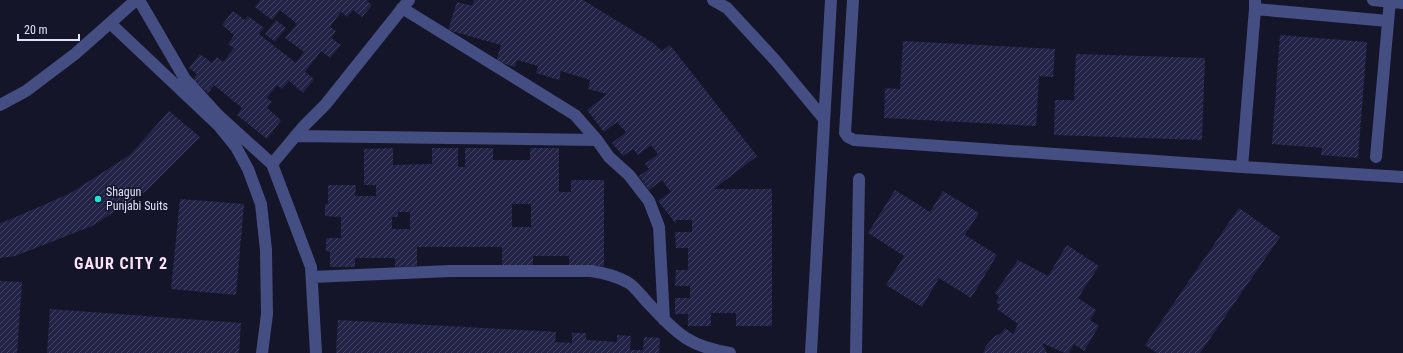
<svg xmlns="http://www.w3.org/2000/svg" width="1403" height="353" font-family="'Roboto Condensed',sans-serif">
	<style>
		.building { fill: url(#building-hatch); fill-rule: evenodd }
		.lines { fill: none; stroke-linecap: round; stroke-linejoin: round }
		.minor { stroke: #454e82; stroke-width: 12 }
		.poi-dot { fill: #25e3d2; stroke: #141529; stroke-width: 1.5 }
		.labels { text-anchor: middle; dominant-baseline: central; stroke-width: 3; stroke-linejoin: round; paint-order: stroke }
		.poi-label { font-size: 12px; fill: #e0e2fb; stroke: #141529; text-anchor: start }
		.district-label { font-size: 16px; font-weight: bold; letter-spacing: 1px; fill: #fbe2f7; stroke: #141529 }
	</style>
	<defs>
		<pattern id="building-hatch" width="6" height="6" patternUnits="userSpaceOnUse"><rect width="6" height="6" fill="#232347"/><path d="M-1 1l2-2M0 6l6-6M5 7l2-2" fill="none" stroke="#434362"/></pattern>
	</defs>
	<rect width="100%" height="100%" fill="#141529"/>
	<path class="building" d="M260,0H368L367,1L372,5L362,17L353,10L347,17L341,12L330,27L336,31L331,38L341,45L330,58L321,51L305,72L314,79L303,93L289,81L282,89L277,85L267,98L272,102L267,108L281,120L267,139L237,115L242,108L214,85L208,93L193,80L197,74L189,68L200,54L212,63L217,57L223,62L234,48L228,44L234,35L222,25L233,11L245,20L248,16L264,28L259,34L296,63L304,52L285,38L297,24L280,10L272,20L255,7Z
		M474,0H583L653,43L662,51L670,45L757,156L714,189H772V326H736V313H711V326H688V314H675V298H690V286H675L676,270H688V248H676L675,232H692V220H676V224L658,201L671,192L662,180L649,190L639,176L649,169L645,164L658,154L651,145L638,155L633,149L623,156L612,143L626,132L617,122L604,132L587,110L607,94L588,89L590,80L561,71L559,80L536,73L538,66L517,60L515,67L496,61L501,45L448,30L457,2L472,6Z
		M276,20L286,28L275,42L265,34Z
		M1280,35L1367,42L1358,158L1321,155L1322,148L1272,144Z
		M903,41L1055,49L1053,77L1039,76L1036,126L884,118L885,88L900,89Z
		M1076,54L1205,58L1202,140L1054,135L1055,100H1074Z
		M169,111L200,137L146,191L92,226L15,256L0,258V223L4,222L69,194L130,155Z
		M393,148V165L432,164V148H458V167H465V148H493V160H530V148H559V192H571V180H604V266H569V256H533V266H502V247H417V266L395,267V258H355V267H330V252L326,251V238H341V217L325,216V204H328V185H356L355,196H376V185H364V149ZM512,204H531V227H512ZM398,212H410V229H392V217H398Z
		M895,190L930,212L943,191L979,213L965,235L997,255L971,298L939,278L922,307L886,285L904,256L868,233Z
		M180,199L244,204L236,295L171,289Z
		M1239,208L1280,237L1200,353H1157L1145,345Z
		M1067,245L1099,266L1078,298L1096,310L1090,320L1099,326L1084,351L1074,344L1069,353H1065L1042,343L1047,353H983L986,346L995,336L1002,333L1005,328L1013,334L1018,324L997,309L1000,305L996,302L999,297L995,293L1018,260L1048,276Z
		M0,281L22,282L17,353H0Z
		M50,309L241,323L239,353H47Z
		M338,320L556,332L555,342L572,343V333H586V340L617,342V335L631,336L630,350H643L644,337L660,338L659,353H336Z"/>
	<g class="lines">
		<path class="minor" d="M139,0L185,79L219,116L272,164L311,267L316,353
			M713,0L727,8L775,60L824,119
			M853,0L845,133L848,137L854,140L1242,167L1403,177
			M1255,0V9L1388,21
			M1373,0L1403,3
			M402,8L575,115L597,140L609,157L629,175L649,201L659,227L664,320
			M110,23L219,126L236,147L248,169L261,204L266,250L267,314L262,353
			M0,105L26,91L75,54L136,0
			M295,136L597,140
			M1376,157L1390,0
			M272,164L303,127L325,105L409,0
			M1242,167L1255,9
			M312,277L450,271H591C604,273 616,276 627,282C635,286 642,297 648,303C677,333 687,346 730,353
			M811,353L831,0
			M856,353L859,179"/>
	</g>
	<circle class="poi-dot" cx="98" cy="199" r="4"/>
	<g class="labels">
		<g class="poi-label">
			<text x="106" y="192">Shagun<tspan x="106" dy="14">Punjabi Suits</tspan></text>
		</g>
		<g class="district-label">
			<text x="121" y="263">GAUR CITY 2</text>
		</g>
	</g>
	<path d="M18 34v6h61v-6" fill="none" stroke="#e0e2fb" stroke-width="2"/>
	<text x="24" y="34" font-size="12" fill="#e0e2fb" stroke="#141529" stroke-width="3" paint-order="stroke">20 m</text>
</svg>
